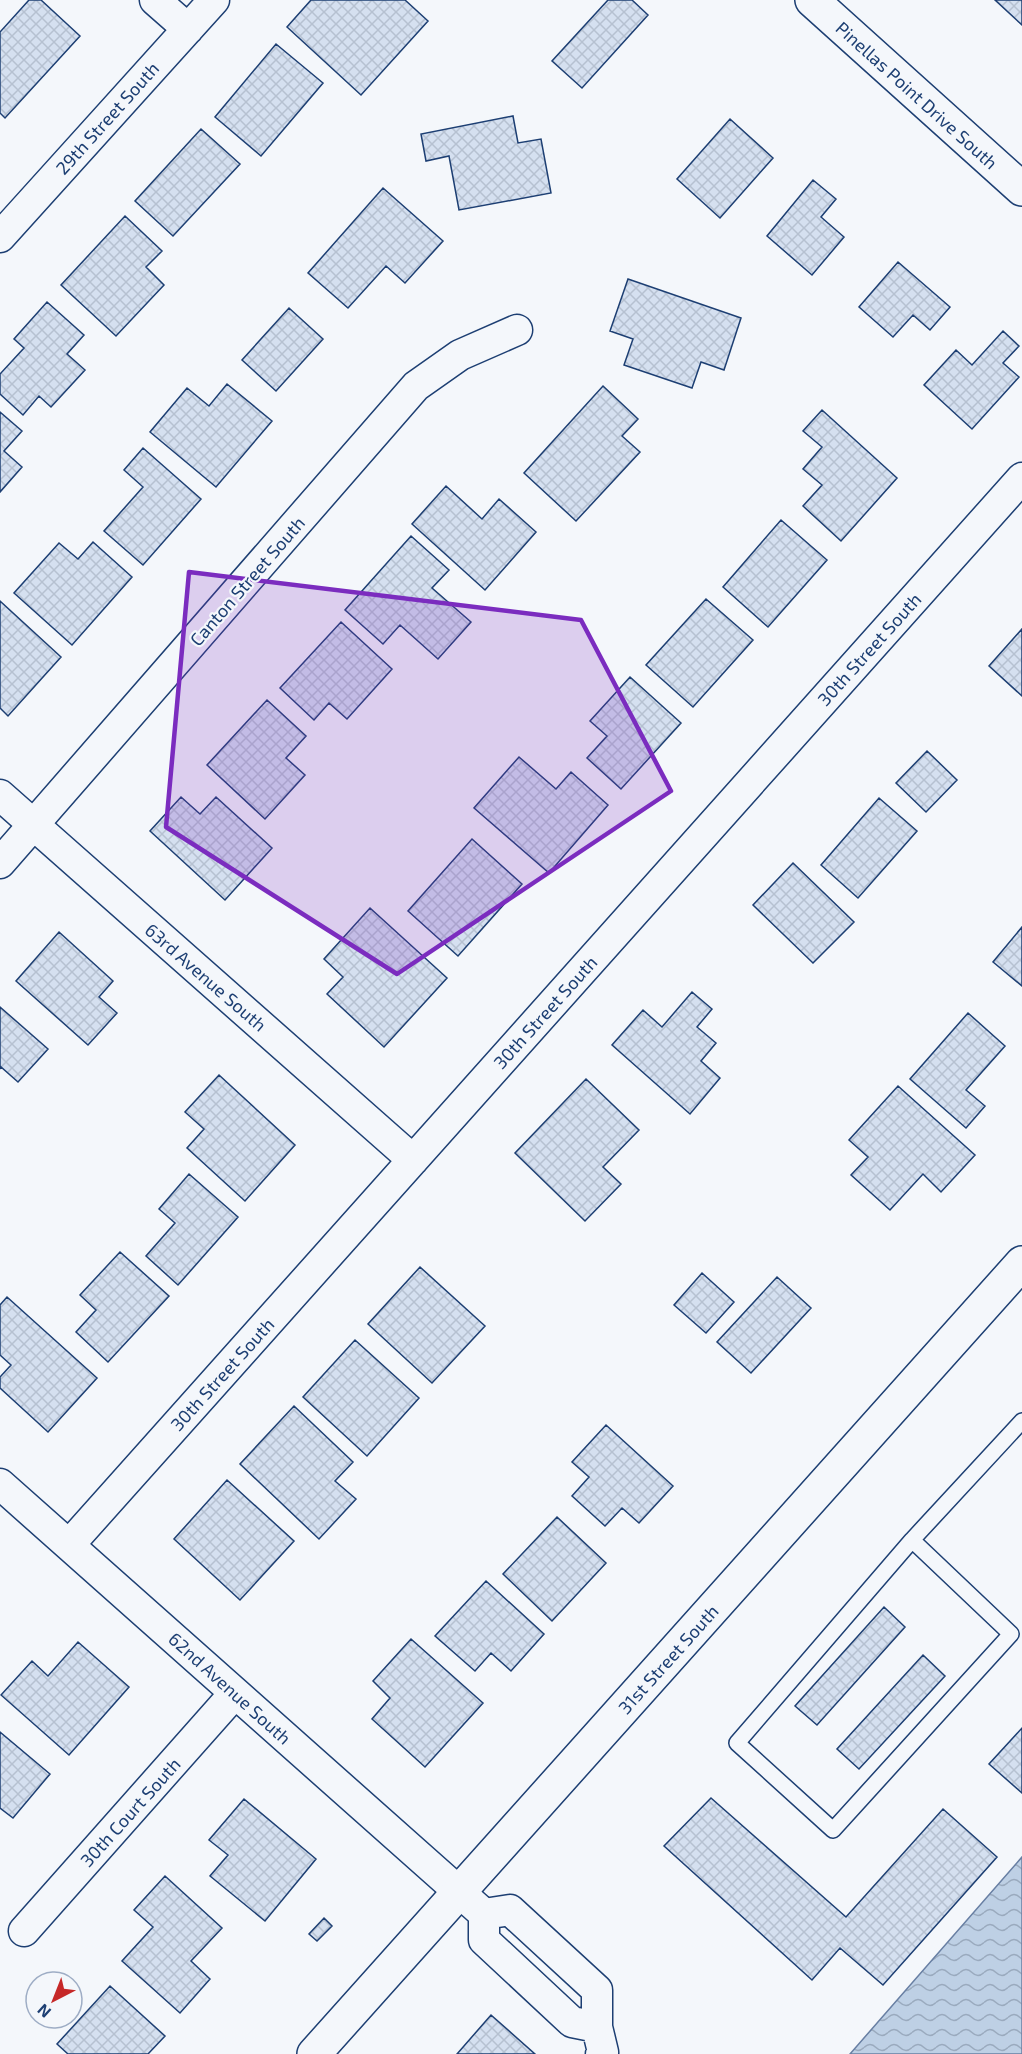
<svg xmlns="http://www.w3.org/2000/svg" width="1022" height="2054" font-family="'Exo 2',sans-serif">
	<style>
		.water { fill: url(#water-waves); stroke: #687fa3; stroke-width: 1.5 }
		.building { fill: url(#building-cross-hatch); stroke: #1d3f73; stroke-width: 1.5 }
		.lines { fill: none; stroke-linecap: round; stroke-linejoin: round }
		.lane-casing { stroke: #1d3f73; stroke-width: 18 }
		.street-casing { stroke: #1d3f73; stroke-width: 33 }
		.secondary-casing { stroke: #1d3f73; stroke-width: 36 }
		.lane { stroke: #f4f7fb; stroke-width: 15 }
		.street { stroke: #f4f7fb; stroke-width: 30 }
		.secondary { stroke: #f4f7fb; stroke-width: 33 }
		.marked { fill: #7b2cbf; fill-opacity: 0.2; stroke: #7b2cbf; stroke-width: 4.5; stroke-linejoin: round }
		.labels { text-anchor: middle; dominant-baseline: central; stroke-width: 4.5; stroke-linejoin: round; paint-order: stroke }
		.street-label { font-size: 18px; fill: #1d3f73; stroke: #f4f7fb }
	</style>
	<defs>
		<pattern id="water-waves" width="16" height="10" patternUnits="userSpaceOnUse" patternTransform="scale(1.5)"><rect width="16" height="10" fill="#bed0e5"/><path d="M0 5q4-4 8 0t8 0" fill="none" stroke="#9aaabe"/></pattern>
		<pattern id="building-cross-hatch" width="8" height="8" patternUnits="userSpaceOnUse" patternTransform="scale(1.5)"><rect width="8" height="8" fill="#d5e0f0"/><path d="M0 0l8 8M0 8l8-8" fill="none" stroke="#b6c1d1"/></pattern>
	</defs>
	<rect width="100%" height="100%" fill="#f4f7fb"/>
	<path class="water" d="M1022,1857V2054H850Z"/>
	<path class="building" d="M29,0H41L80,36L5,118L0,113V32Z
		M311,0H405L428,21L361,95L287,27Z
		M608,0H632L648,15L582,88L552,61Z
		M995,0H1022V25Z
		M276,44L323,83L261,156L215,117Z
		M513,116L518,143L541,139L551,193L459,210L449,156L426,161L421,134Z
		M730,119L773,158L720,218L677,179Z
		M201,129L240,164L173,236L135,201Z
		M813,180L836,199L821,217L844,237L812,275L767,236Z
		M383,188L443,241L405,283L386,266L348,308L308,273Z
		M125,216L162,251L146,267L164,285L116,336L61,285Z
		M898,262L950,307L930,330L913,315L893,337L859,307Z
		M628,279L741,318L724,370L701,362L692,388L624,365L633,339L610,331Z
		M47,302L84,335L67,354L85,370L51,407L39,396L23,415L0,394V374L24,348L14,339Z
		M289,308L323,339L276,391L242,360Z
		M1003,331L1019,346L1003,363L1019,377L972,429L924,385L956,350L972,365Z
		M227,384L272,421L216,487L150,432L187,388L209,406Z
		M603,386L638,419L622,436L640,452L576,521L524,473Z
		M822,410L897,478L841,541L803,506L822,485L803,469L822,447L803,431Z
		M0,412L22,431L4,451L22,467L0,492Z
		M143,448L201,499L143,565L104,531L143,487L124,470Z
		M446,486L482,519L499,499L536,532L485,590L412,524Z
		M781,520L827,560L768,627L723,587Z
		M411,536L449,570L432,588L471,622L438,659L400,625L383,644L345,610Z
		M93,542L132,577L72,645L14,593L59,543L78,559Z
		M706,599L753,640L693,707L646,665Z
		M0,601L61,657L8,716L0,708Z
		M341,622L392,669L347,719L329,703L314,720L280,688Z
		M1022,629V696L989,666Z
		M630,677L681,723L621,789L587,758L607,736L590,721Z
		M267,700L306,736L286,758L305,775L265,819L207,765Z
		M927,751L957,780L926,812L896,783Z
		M519,757L556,789L571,772L608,805L549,873L474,808Z
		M181,797L200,814L216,797L272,848L225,900L150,831Z
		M879,798L917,831L858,898L821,865Z
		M472,839L522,884L458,956L408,911Z
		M793,863L854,922L813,963L753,905Z
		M370,908L447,978L384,1047L327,994L343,977L324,959Z
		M1022,927V986L993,962Z
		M59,932L113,981L99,997L117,1013L88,1045L16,981Z
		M692,992L712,1009L697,1027L716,1043L701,1061L720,1078L690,1114L612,1045L643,1010L662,1027Z
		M0,1007L48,1049L18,1082L1,1067L0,1069Z
		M968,1013L1005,1046L966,1090L985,1106L966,1128L910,1079Z
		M219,1075L295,1145L245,1201L187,1148L204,1129L185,1112Z
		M586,1079L639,1130L603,1167L621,1184L585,1221L515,1153Z
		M898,1086L975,1155L941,1192L923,1174L890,1210L851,1175L868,1157L849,1140Z
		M189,1174L238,1217L178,1285L146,1256L175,1223L159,1209Z
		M120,1252L169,1296L108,1362L76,1332L96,1310L80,1295Z
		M420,1267L485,1326L432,1383L368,1324Z
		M702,1273L734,1302L706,1333L674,1305Z
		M777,1277L811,1308L751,1373L717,1342Z
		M7,1297L97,1378L48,1432L0,1388V1377L11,1365L0,1355V1305Z
		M355,1340L419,1398L367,1456L303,1397Z
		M294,1406L353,1462L335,1481L356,1499L319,1539L240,1464Z
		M606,1425L673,1486L639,1523L622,1508L605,1526L572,1496L589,1477L572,1462Z
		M227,1480L294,1541L240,1600L174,1539Z
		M557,1517L606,1563L552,1621L503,1574Z
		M486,1581L544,1634L511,1671L491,1653L475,1671L435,1636Z
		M884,1607L905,1627L817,1725L795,1706Z
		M411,1639L483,1703L425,1767L372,1719L390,1698L373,1681Z
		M78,1642L129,1687L69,1755L1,1695L32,1661L48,1676Z
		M923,1655L945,1676L859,1769L837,1749Z
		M1022,1728V1793L989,1764Z
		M0,1732L50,1774L13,1818L0,1808Z
		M711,1798L846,1917L943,1809L997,1857L883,1985L840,1948L812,1980L664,1846Z
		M244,1799L316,1859L265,1921L210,1876L228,1855L209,1840Z
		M165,1876L222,1928L191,1961L210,1979L180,2013L122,1961L153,1927L134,1910Z
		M324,1918L332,1926L317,1941L309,1934Z
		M110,1986L165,2036L148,2054H68L57,2044Z
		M491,2015L535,2054H457Z"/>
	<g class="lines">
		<g class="lane-casing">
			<path id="lane" d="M912,1540L1011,1634L833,1830L737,1743L912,1540L1022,1421"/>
		</g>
		<g class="street-casing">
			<path id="street" d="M155,0L188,29
				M0,237L214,0
				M0,795L413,1160
				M0,863L416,386L460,355L517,330
				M0,1484L484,1914V1940L572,2022L597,2027V1990L510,1910L484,1914
				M69,1545L1022,478
				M24,1931L235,1693
				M597,2027L603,2052L601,2054"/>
		</g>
		<g class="secondary-casing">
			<path id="secondary" d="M812,0L1022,189
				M314,2054L1022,1263"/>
		</g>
		<use href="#lane" class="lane"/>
		<use href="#street" class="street"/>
		<use href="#secondary" class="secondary"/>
	</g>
	<path class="marked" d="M189,572L581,620L671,791L397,974L166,827Z"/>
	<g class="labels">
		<g class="street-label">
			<text transform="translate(917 95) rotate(42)">Pinellas Point Drive South</text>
			<text transform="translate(107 118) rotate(-48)">29th Street South</text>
			<text transform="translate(247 581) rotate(-49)">Canton Street South</text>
			<text transform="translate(869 649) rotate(-48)">30th Street South</text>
			<text transform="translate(206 977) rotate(41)">63rd Avenue South</text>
			<text transform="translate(545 1012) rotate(-48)">30th Street South</text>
			<text transform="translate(222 1374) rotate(-48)">30th Street South</text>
			<text transform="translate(668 1659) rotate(-48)">31st Street South</text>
			<text transform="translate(230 1688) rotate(42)">62nd Avenue South</text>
			<text transform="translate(130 1812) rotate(-48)">30th Court South</text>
		</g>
	</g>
	<g transform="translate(54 2000) rotate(222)"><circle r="28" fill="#f4f7fb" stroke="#9eadc5" stroke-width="1.5"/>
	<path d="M0-4.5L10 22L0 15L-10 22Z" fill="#c62828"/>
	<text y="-9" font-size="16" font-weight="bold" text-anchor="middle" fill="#1d3f73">N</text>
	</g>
</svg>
